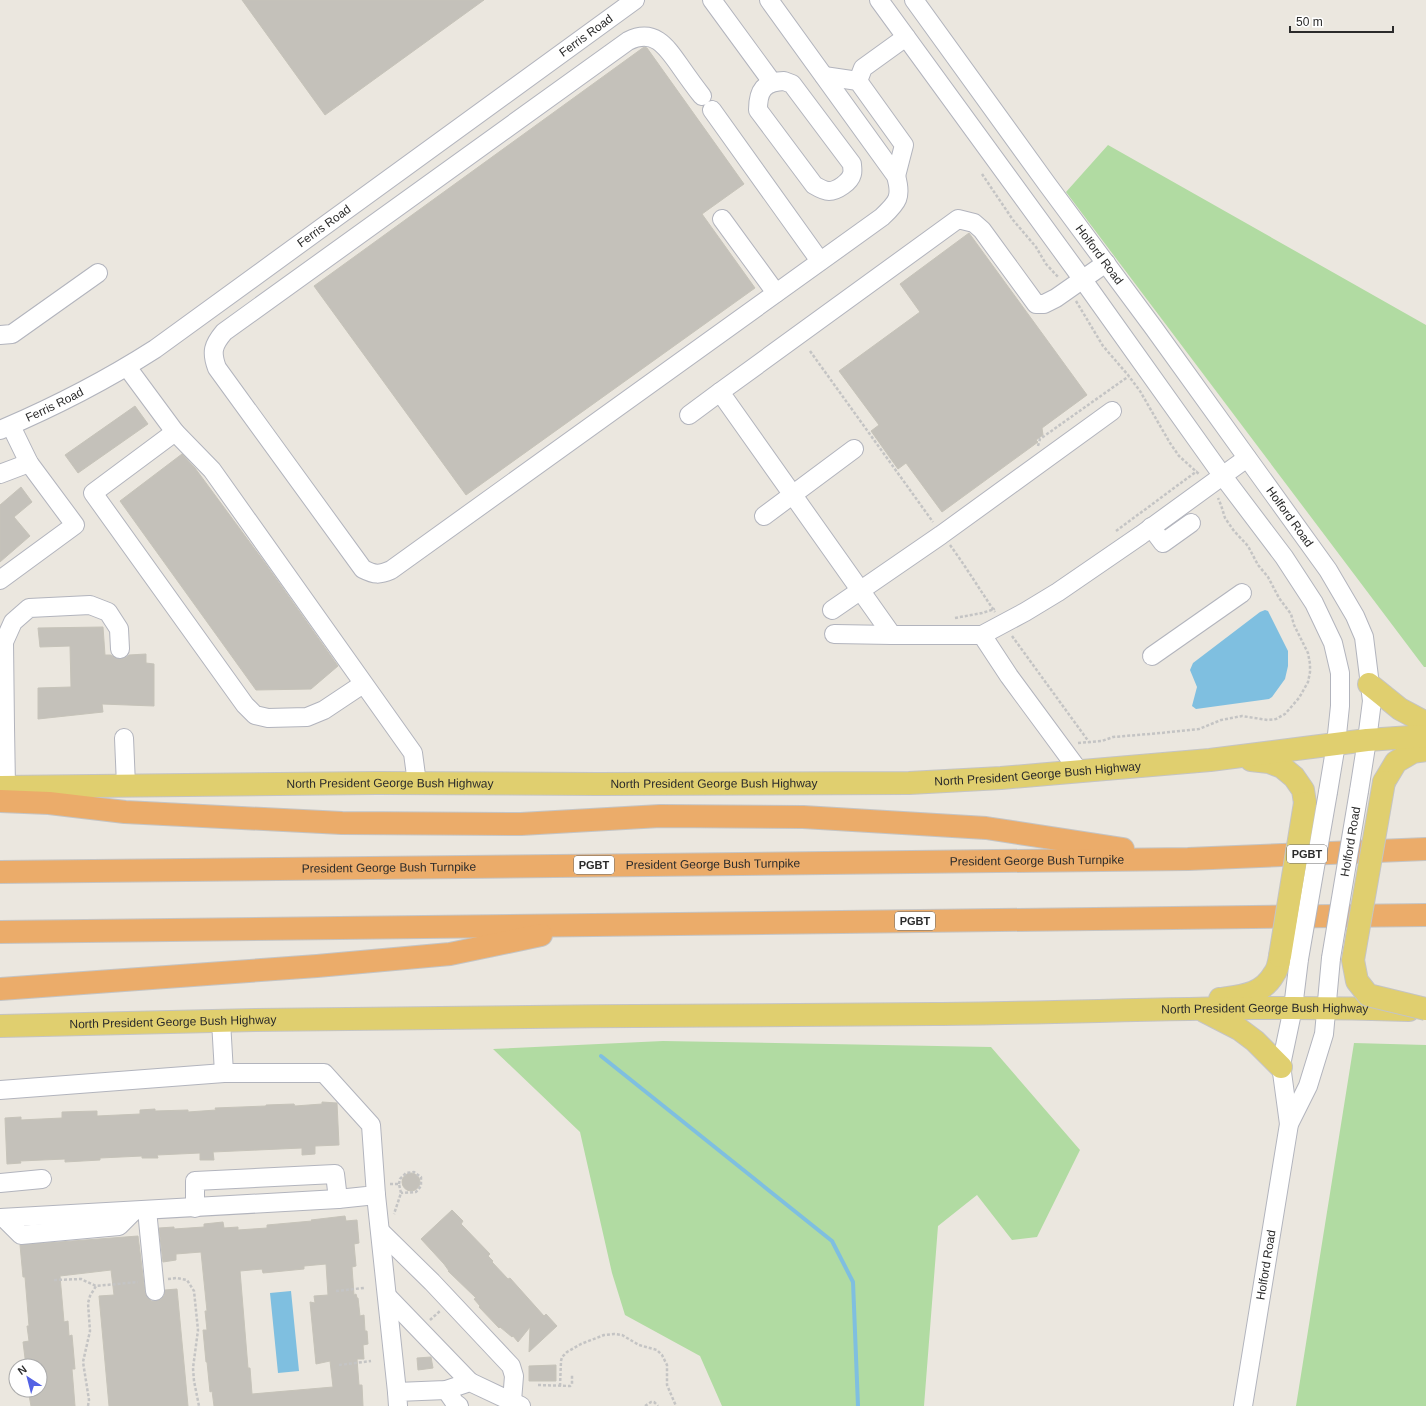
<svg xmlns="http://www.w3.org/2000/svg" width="1426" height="1406" font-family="Helvetica,sans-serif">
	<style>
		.green { fill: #b1dba2 }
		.water { fill: #7fbfe0 }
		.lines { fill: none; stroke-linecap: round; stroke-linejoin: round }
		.stream { stroke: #7fbfe0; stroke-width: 4 }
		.building { fill: #c4c1ba; stroke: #c6c3b9; fill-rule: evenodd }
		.minor-casing { stroke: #b2b4bd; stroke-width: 20 }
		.major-casing { stroke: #c4c4c4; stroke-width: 24 }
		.highway-casing { stroke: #c4c4c4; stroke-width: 24 }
		.path { stroke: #c4c4c4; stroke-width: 2.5; stroke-dasharray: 3 2; stroke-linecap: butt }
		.minor { stroke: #fff; stroke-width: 18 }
		.major { stroke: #e0cf6f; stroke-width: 22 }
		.highway { stroke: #ebac6a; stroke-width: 22 }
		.minor-bridge-casing { stroke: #b2b4bd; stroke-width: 20; stroke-linecap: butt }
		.major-bridge-casing { stroke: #c4c4c4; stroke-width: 24; stroke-linecap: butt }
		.minor-bridge { stroke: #fff; stroke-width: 18 }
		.major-bridge { stroke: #e0cf6f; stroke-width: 22 }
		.labels { text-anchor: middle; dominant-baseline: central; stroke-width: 3; stroke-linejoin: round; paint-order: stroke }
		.shield { fill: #fff; stroke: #6b6b6b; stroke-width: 1 }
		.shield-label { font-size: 11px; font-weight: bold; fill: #2b2b2b }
		.street-label { font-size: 12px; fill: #2b2b2b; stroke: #fff }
	</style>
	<rect width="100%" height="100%" fill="#ebe7df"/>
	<path class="green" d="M1108,145L1426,325V667H1424L1066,192Z
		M663,1041L991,1047L1080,1150L1037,1237L1012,1240L977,1195L938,1226L924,1406H722L700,1356L625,1315L612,1273L580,1132L493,1049Z
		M1354,1043L1426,1045V1406H1296Z"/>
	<path class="water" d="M1265,610L1268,611L1288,651V666L1285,679L1272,697L1269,699L1196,709L1192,706L1197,687L1190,670L1193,663L1260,612Z
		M291,1291L299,1371L278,1373L270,1293Z"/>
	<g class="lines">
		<path class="stream" d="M601,1056L832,1241L853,1282L858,1406"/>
	</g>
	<path class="building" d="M242,0H484L325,115Z
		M644,47L647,48L744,184L702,214L755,288L466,495L314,286Z
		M969,233L1087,395L1042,428L1043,435L1036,440L1038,442L942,512L906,463L898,469L871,431L879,425L839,371L920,312L900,284Z
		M135,406L148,424L78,473L65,455Z
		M182,454L195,468L265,563L338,666L311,689L256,690L120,501Z
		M21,487L32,502L14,517L30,536L0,562V505Z
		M103,627L105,655H111L116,658L120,659L125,658L129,655L146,654V663L154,664V706L102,704L103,712L38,719V688L71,687L70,646L40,647L38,628Z
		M322,1102L337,1103L339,1145L315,1146V1154L302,1155V1148L213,1152L214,1160H200V1153L157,1155L158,1158H142V1156L100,1158V1160L65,1162V1159L20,1161L21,1163L7,1164L5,1118L21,1117V1120L62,1118V1112L97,1111V1116L140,1114V1110L155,1109V1111L188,1110V1112L216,1110L215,1108L266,1106V1105L294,1104L295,1106L322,1104Z
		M402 1182a9 9 0 1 1 18 0a9 9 0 1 1-18 0Z
		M452,1210L463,1221L461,1224L490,1254L488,1256L493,1261L492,1262L508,1279L510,1278L544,1316L546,1314L557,1326L529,1352L530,1327L518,1342L513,1336L512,1337L500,1327L499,1328L479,1307L480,1306L474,1299L476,1298L448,1271H449L444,1264L421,1239Z
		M345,1216L346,1221L357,1220L359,1243L354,1244L356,1266L352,1267L354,1295L356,1294L357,1298H358L360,1316L364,1315L365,1331H367L368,1344L363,1345L364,1359H357L359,1385H362L363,1406H214L212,1391L210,1392L207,1362H206L203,1330H207L205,1311H207L201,1252L176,1254V1260L163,1262L159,1228L174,1227V1229L204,1227V1224L223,1222L224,1228L238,1227V1230L267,1228V1225L312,1221L311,1220ZM326,1264L328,1295L314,1296L315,1303L310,1302L316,1364L330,1361L333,1387L252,1394L250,1368H248L240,1271L262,1269L263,1273L304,1269V1266Z
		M138,1236L145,1292L147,1297L151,1301H156L161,1299L164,1296L165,1290L177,1289L188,1406H109L99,1296L114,1295L111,1270L60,1276L64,1322L68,1321L69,1336L72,1335L75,1369H72L75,1406H31L28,1390H40V1366H26L23,1342L29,1341L27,1326H29L25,1277H23L20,1245Z
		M431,1357L433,1368L418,1370L417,1358Z
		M556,1365V1381H529V1366Z"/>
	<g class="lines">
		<g class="minor-casing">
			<g id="minor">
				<path d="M712,0L772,82"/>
				<path d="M879,0L1083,280L1222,475L1284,557L1314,603L1333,643L1340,673V706L1336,744L1328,792"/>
				<path id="s1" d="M914,0L1047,184L1153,327L1328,570L1355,616L1364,637L1372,701L1367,740L1359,791"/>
				<path d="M824,76L858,81L904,145L896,176"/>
				<path d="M784,81L792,84L852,164C852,167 853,171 852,174C850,182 837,191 829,191C824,191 819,188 814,185L758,110C758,90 764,82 784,81Z"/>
				<path d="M858,81L863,68L906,37"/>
				<path d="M702,96C694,86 687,76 680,66C666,46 654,28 628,41L224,332C213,345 211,352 217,368L363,569C375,575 379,575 391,570L882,217C898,202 902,197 896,176L769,0"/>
				<path d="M712,110L820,261"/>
				<path d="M722,219L776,293"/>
				<path d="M1106,263L1056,298L1044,304H1036L982,230L974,223L958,219L720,392L892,635H982L1025,612L1058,592L1141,535L1247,458"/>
				<path d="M0,335L12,334L98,273"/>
				<path d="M127,367L175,432"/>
				<path d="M689,415L720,392"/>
				<path id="s2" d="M0,430C54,407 105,381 155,349L635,0"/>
				<path d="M0,474L29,463"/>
				<path d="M764,516L854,449"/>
				<path d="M1151,527L1163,543L1191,523"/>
				<path d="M0,580L75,525L29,463L11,426"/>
				<path d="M832,610L941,535L1112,411"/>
				<path d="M834,634L892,635"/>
				<path d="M982,635L1009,676L1079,771"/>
				<path d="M1152,656L1242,593"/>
				<path d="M363,684L324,710L307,717L268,718L255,715L245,705L93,493L175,432L212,470L413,753L417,783"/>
				<path d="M0,727H5L6,787"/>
				<path d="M5,727L4,642L13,622L29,608L90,605L108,612L119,629L120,649"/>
				<path d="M124,738L126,785"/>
				<path d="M0,1090L224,1073"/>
				<path d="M1289,1124L1281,1065L1293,1008L1299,959"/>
				<path d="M0,1183L42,1179"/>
				<path d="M376,1195L397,1392"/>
				<path d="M195,1208V1181L335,1174L338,1199"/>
				<path d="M147,1210L155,1291"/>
				<path d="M0,1218L338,1199L376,1195L371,1125L324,1073H224L221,1021"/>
				<path d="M4,1218L21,1235L119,1226L134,1211"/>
				<path d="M381,1232L432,1282L511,1366L514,1376L512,1401"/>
				<path d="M387,1296L470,1382"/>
				<path d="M446,1390L455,1403L459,1406"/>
				<path d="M398,1406L397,1392L446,1390L470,1382L521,1406"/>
				<path id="s3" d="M1243,1406L1289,1124L1308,1086L1324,1034L1331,958"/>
			</g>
		</g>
		<g class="major-casing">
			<g id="major">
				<path d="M1369,684L1400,709L1426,723"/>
				<path d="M1251,760L1269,762L1282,767L1294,777L1303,790L1305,803"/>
				<path d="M1384,782L1396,762L1413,752L1426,750"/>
				<path id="s4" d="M0,787L377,783L598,784L909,783L1001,778L1210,760L1367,740L1426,736"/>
				<path d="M1220,999C1242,996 1262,995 1274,974C1278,969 1279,962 1280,956"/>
				<path d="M1204,1011L1239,1029L1255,1041L1281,1067"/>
				<path id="s5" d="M0,1026C85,1024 170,1022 255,1020C481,1016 708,1016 934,1014C1092,1013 1251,1004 1409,1010"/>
			</g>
		</g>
		<g class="highway-casing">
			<g id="highway">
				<path d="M0,801L49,803L125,812L342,823L521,824L660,816L803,817L986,828L1123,849"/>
				<path id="s6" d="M0,872L1188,859L1426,849"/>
				<path d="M0,932L1426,915"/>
				<path d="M0,989L317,966L450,954L541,935"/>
			</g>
		</g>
		<path class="path" d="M982,174L1013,220L1036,247L1046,264L1059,278
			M1076,301L1103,346L1128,375L1140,391L1170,443L1179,456L1200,475
			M810,351L933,522
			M1038,446L1040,439L1129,376
			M1116,531L1197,471
			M950,545C966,567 980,590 995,612
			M955,618L982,613L995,609
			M1012,636L1089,742
			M1078,743L1102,741L1113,737L1161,733L1199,729L1221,720L1242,716L1268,720L1276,719L1285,714L1299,698L1308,682L1310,672V664L1308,653L1294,625L1291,614L1279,598L1268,577L1258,565L1248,546L1234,531L1225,518L1221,505L1218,498
			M390,1184H399L401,1193L394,1214
			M399,1184L400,1179L406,1173L414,1172L421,1177V1186L416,1192L401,1193
			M168,1279L177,1278L187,1280L194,1291L198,1330L193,1368L194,1381L199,1406
			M54,1280L81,1279L96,1286
			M336,1291L364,1288
			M430,1320L440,1311
			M339,1365L371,1361
			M538,1385L570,1386L572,1384V1375
			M560,1386L561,1361L562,1357L567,1352L581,1344L604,1335L614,1334L622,1335L639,1345L657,1350L662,1355L667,1365V1385L676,1406
			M88,1406L89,1400L83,1362L90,1331L88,1303L90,1296L96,1286L138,1282
			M645,1406L651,1402H654L658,1406"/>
		<use href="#minor" class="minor"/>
		<use href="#major" class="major"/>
		<use href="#highway" class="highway"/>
		<g class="minor-bridge-casing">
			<g id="minor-bridge">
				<path id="s7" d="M1331,958L1359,791"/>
				<path d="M1299,959L1328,792"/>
			</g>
		</g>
		<g class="major-bridge-casing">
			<path id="major-bridge" d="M1384,782L1353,960L1357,981L1368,995L1426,1009
				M1280,956L1305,803"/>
		</g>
		<use href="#minor-bridge" class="minor-bridge"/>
		<use href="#major-bridge" class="major-bridge"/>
	</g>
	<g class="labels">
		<g class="shield">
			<rect x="1287" y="845" width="40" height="18" rx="3"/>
			<rect x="574" y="856" width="40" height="18" rx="3"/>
			<rect x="895" y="912" width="40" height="18" rx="3"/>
		</g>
		<g class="shield-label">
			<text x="1307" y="854">PGBT</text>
			<text x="594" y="865">PGBT</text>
			<text x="915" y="921">PGBT</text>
		</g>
		<g class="street-label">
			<text stroke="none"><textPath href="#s2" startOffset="708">Ferris Road</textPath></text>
			<text stroke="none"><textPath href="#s2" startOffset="384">Ferris Road</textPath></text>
			<text stroke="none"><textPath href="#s1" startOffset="315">Holford Road</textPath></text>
			<text stroke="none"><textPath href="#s2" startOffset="60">Ferris Road</textPath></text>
			<text stroke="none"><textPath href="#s1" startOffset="639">Holford Road</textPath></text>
			<text stroke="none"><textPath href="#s4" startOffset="1038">North President George Bush Highway</textPath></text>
			<text stroke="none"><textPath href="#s4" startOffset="390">North President George Bush Highway</textPath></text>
			<text stroke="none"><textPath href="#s4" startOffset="714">North President George Bush Highway</textPath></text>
			<text stroke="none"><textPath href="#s7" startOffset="118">Holford Road</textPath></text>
			<text stroke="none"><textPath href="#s6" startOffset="1037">President George Bush Turnpike</textPath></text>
			<text stroke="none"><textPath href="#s6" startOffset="713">President George Bush Turnpike</textPath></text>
			<text stroke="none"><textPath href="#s6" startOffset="389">President George Bush Turnpike</textPath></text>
			<text stroke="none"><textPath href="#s5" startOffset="1265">North President George Bush Highway</textPath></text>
			<text stroke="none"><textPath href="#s5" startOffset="173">North President George Bush Highway</textPath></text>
			<text stroke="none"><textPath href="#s3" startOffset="143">Holford Road</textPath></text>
		</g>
	</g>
	<g transform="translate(28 1378) rotate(324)"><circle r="19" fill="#ffffff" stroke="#aaaaaa"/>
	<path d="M0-3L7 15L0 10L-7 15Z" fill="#5362e4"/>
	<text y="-6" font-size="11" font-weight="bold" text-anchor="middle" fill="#2b2b2b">N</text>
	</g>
	<path d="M1290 26v6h103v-6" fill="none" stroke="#2b2b2b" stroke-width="2"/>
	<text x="1296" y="26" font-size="12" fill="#2b2b2b" stroke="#ffffff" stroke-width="3" paint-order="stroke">50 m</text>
</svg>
